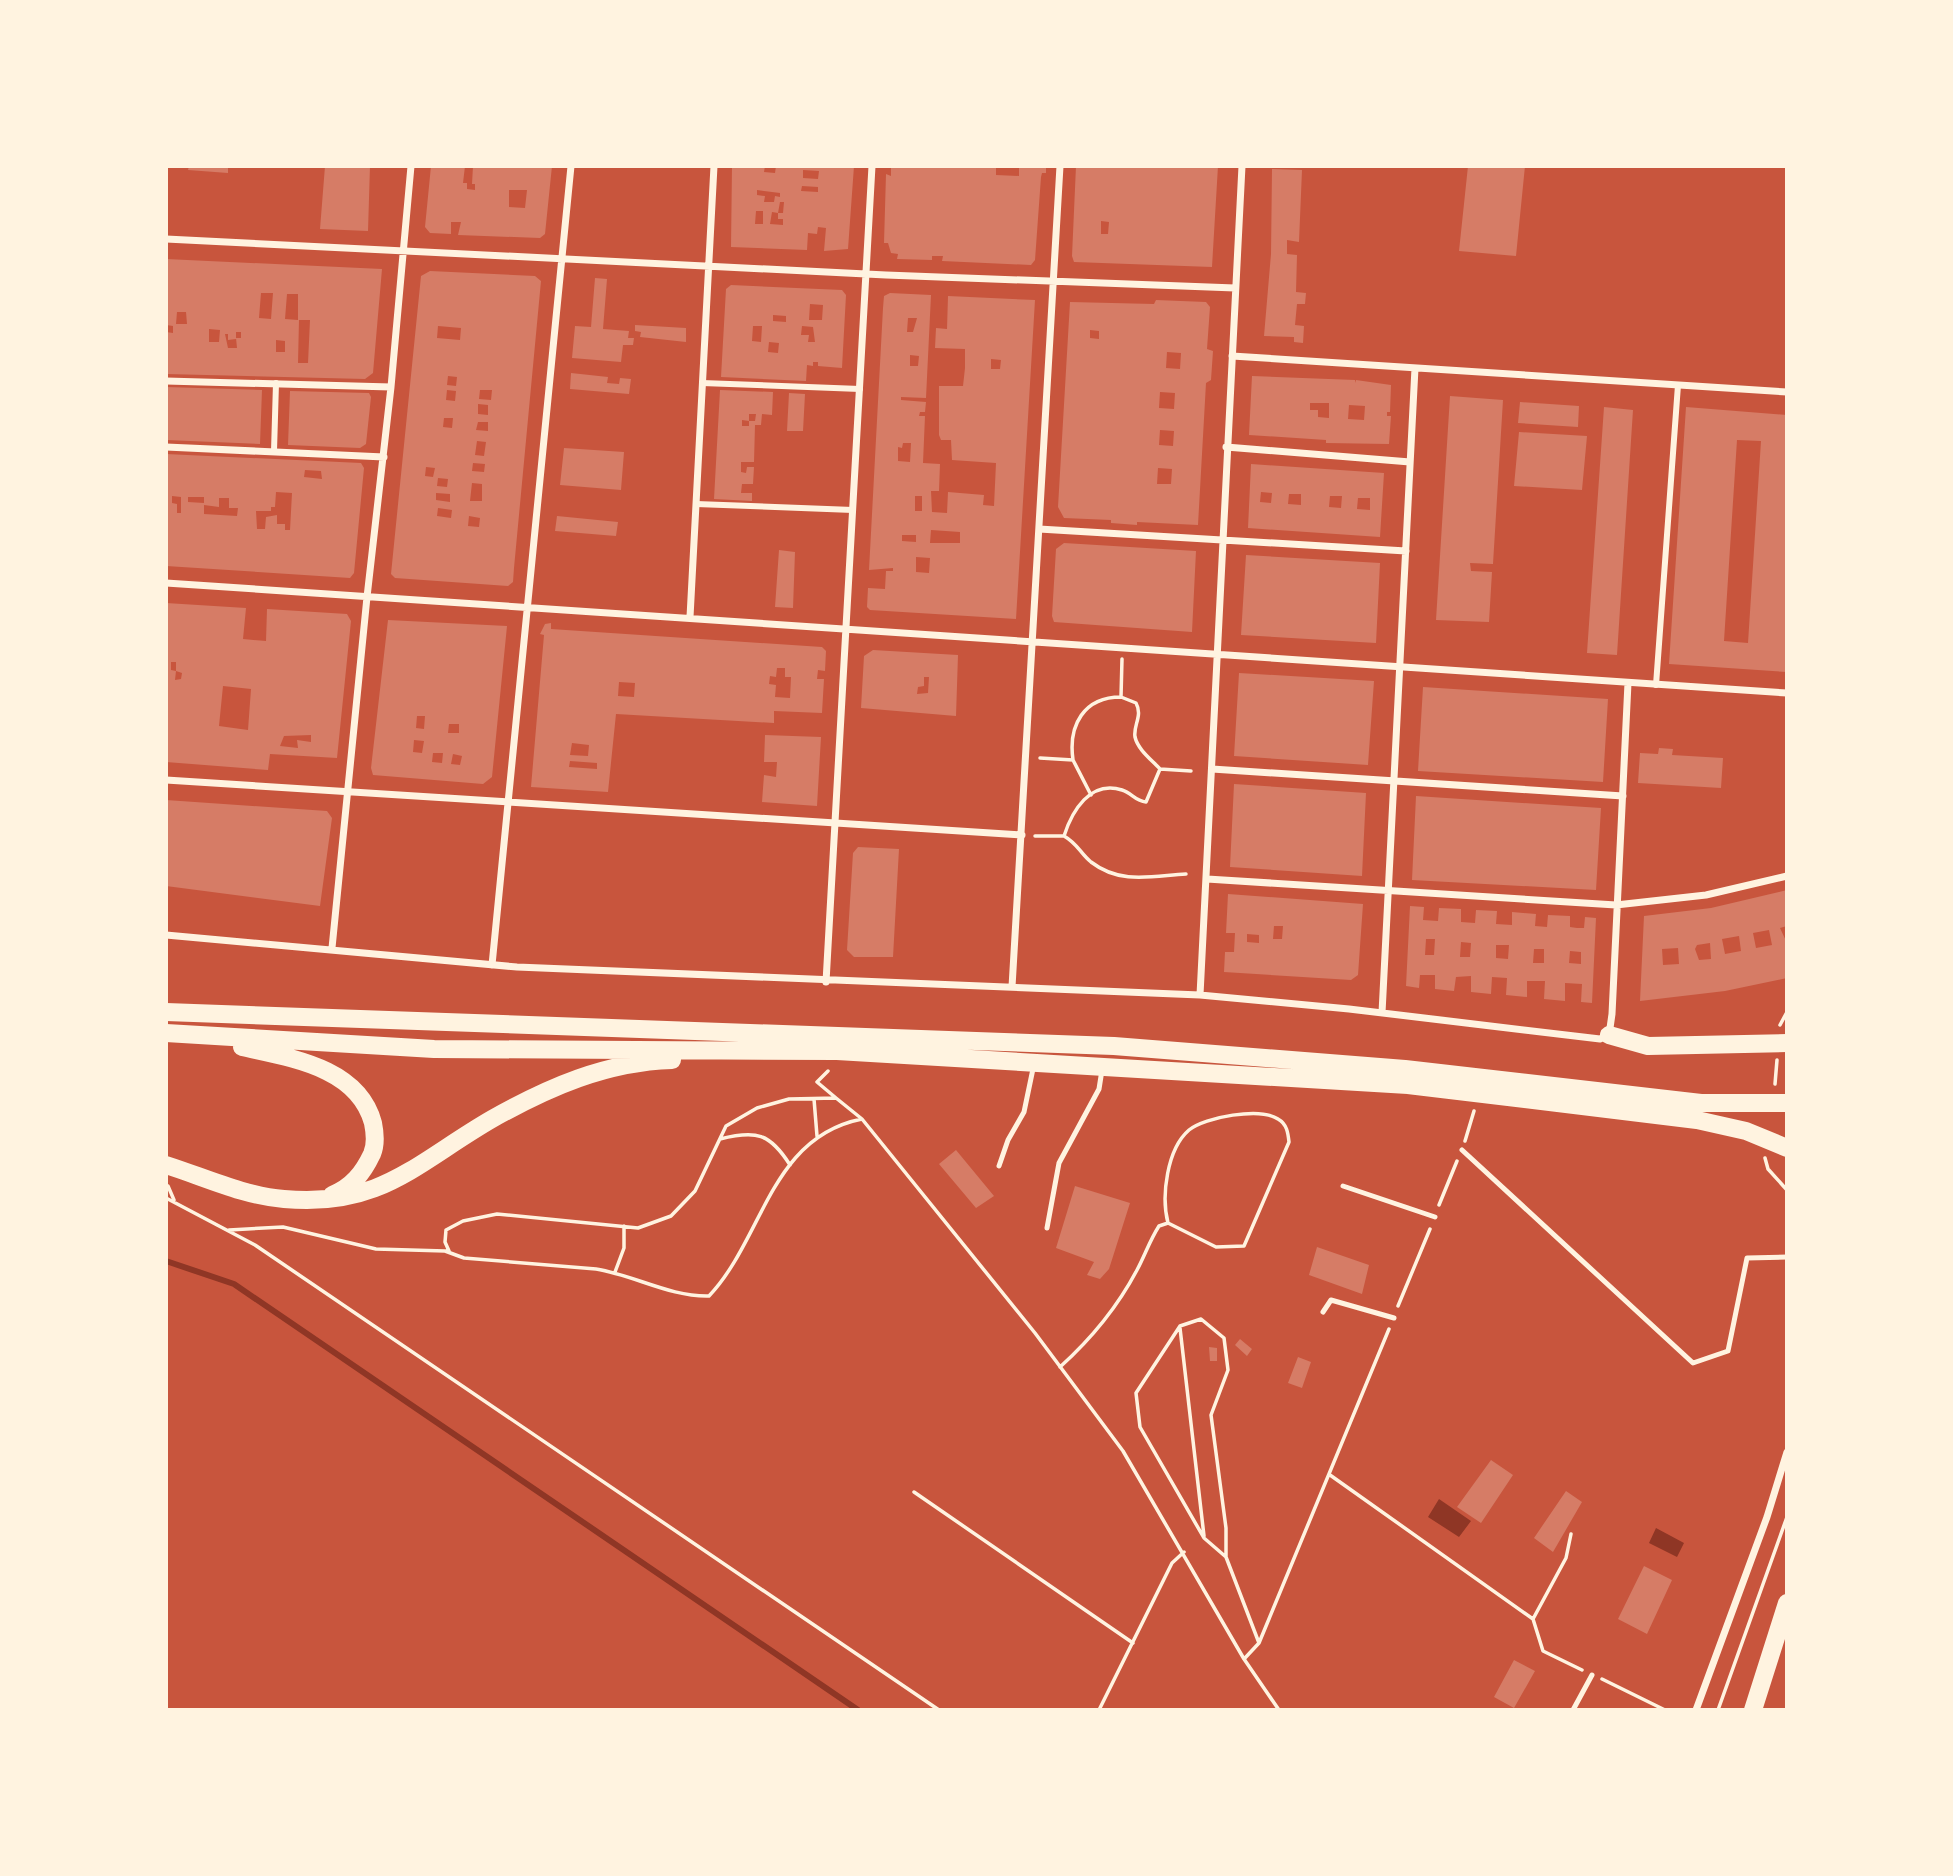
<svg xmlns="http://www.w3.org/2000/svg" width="1953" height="1876" font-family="'Fira Sans',sans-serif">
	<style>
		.water { fill: #8f3625 }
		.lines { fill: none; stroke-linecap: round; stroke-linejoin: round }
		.stream { stroke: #8f3625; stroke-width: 6 }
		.building { fill: #d67c66; fill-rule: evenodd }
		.path { stroke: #fff3e0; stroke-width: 3.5 }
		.service { stroke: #fff3e0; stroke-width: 5 }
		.pedestrian { stroke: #fff3e0; stroke-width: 6 }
		.minor { stroke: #fff3e0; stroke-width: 7 }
		.primary { stroke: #fff3e0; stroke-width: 18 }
	</style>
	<rect width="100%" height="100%" fill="#c8553d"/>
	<path class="water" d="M1439,1499L1471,1521L1459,1537L1428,1517Z
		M1656,1528L1684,1543L1677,1557L1649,1543Z"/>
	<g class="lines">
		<path class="stream" d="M166,1261L234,1284L858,1710"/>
	</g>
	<path class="building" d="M189,166H228V173L188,170Z
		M325,166H370L368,231L320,229Z
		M431,166H465L463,183H467V189L475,190V184H472L473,166H552L545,234L540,238L458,235L461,222H451V234L430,233L425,227ZM509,190H527L525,208L509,207Z
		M732,166H765L764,172L775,173L776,166H854L848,249L824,251L826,228L818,227L817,234L808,233L807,250L731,247ZM803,170L819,171L818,179L803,178ZM802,186L818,187V192L801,191ZM757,190L780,193V197L775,196L774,202H764L765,196L757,195ZM780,202H784L783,213H778V219H783V225L770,224L772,212L778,213ZM756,211H763V224H755Z
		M891,166H996V175L1019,176V166H1046V173H1042L1041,177L1035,260L1031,265L942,261L943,256H932V260L897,259L898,254L891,253L888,243H884L886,174L891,176Z
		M1076,166H1218L1212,267L1074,262L1072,256ZM1101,221L1109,222L1108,234H1101Z
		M1468,166H1525L1516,256L1459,251Z
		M1272,169L1302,170L1299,242L1287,240V254L1297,255L1296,292L1306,293L1305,304H1297L1295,325L1304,326L1303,343L1294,342V337L1264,336L1271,254Z
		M166,259L382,269L373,373L365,379L166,374V332L173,333V326L166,325ZM261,293H273L271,319L259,318ZM287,294H298V320L285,319ZM177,312H186L187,324H176ZM299,320H310L308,363H298ZM209,329L220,330L219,342H209ZM236,332H241V338H236L237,348H228L225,334H228V340L236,339ZM276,340L285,341V352H276Z
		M430,271L535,276L541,281L514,568L513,582L508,586L395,578L391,574L421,276ZM438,326L461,328L460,340L437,338ZM448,376L457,377L456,386L447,385ZM447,390L456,391L455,401L446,400ZM480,390H492L491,400L479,399ZM478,404L488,405V415L478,414ZM444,418H453L452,428L443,427ZM478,422H488V431L476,430ZM477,441L486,442L484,456L475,455ZM473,463L485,464L484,472L472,471ZM426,467L435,468L433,477L425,476ZM438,478L448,479L447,487L437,486ZM472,483L482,484V501H470ZM436,493L450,494V502L436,500ZM438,508L452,510L451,518L437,516ZM469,516L480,518L479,527L468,526Z
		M595,278L607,279L603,329L629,331L628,338H634L633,345H623L621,362L572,358L575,326L591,327Z
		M731,285L842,290L846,295L842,368L818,366V362H813V366L807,365L806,381L721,377L726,289ZM810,304L823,305L822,320H809ZM773,315L786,316V322L773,321ZM753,326H762L761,342L752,341ZM802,326L813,327L815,342H808L809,335H801ZM769,342L779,343L778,353L768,352Z
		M890,293L931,295L926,398L901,397V400L926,402L925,412H920L919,416H925L923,463L940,464L939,491H931L932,512L947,513L948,492L984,495L983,505L994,506L996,463L952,460L951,440H941L939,435V386H963L965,368V349L935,348L936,328L947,329L948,296L1035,300L1016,619L870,610L867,607L868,588L885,589L886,571H893V568L869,570L883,308L884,296ZM908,318H917L913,332H907ZM910,355L919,356L918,366H910ZM991,359L1001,360L1000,369H991ZM903,443H911L910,462L898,461V447L902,448ZM915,496H922V511H915ZM931,530L960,532V543H930ZM902,535H916V542L902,541ZM916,557L930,558L929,573L916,572Z
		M1156,300L1206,302L1210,307L1207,349L1213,351L1211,380L1206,383L1198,525L1137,522V525L1111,523V520L1064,518L1058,507L1070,302L1154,304ZM1090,330L1099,331V339L1090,338ZM1167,352L1181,353L1180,369L1166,368ZM1160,392L1175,393L1174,409L1159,408ZM1160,430L1174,431L1173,446L1159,445ZM1158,468L1172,469L1171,484H1157Z
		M635,325L686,328V342L640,337L641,332L635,331Z
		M571,373L608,377L607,383L619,384L620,378L631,379L629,394L570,389Z
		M1252,376L1355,380L1356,383V380L1391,385L1390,412H1387V416H1391L1389,444L1326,443V440L1249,435ZM1310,403H1329V418L1318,417V410H1310ZM1349,405L1365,406L1364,420L1348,419Z
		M166,387L262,390L260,444L166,440Z
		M720,390L773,392L772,415L762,414L761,425H755L754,462H741V472L746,473L747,467H754L753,484H742L741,493H752V501L714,499ZM749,414H756L755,421H749V426H742V420L749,421Z
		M290,391L369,393L371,397L366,444L360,448L288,445Z
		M789,393L805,394L803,431H787Z
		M1450,396L1503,400L1493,564L1470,563L1471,571L1492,572L1489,622L1436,620Z
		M1520,402L1579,406L1578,427L1518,423Z
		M1604,407L1633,410L1617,655L1587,653Z
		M1686,407L1787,415V672L1669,664ZM1737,440L1761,441L1748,643L1724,641Z
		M1519,432L1587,436L1582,490L1514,486Z
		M564,448L624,452L621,490L560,485Z
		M166,454L361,463L364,468L354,573L350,578L166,566ZM305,470L321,471L322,479L304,477ZM276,492L292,493L290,530H285V524H277V515L266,517L265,529H257L256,511H271V507H275ZM172,496L181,497V513H177V504L172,503ZM188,497H204V503L188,502ZM219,498H229V508H238L237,516L204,514V505L219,507Z
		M1251,464L1384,473L1380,537L1248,528ZM1261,492L1272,493L1271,503L1260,502ZM1289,494H1301V505L1288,504ZM1330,496H1342L1341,508L1329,507ZM1358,498H1370V510L1357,509Z
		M557,516L618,522L616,536L555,531Z
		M1064,543L1196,551L1192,632L1054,622L1052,616L1056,549Z
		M779,550L795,552L793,608L775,607Z
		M1246,555L1380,563L1376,643L1241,635Z
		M166,603L246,608L243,639L266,641L267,609L347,614L351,621L337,758L270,754L268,770L166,762ZM171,662H176V671L182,673L181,679L175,680L176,671L171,670ZM223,686L251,689L248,730L219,726ZM311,735V742L297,740L298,748L280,746L284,736Z
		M388,620L507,626L492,777L483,784L373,775L371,768ZM417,716H425L424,729L416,728ZM449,724H459V733H448ZM414,740L424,741L422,753L413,752ZM433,753H443L442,763L432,762ZM453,754L462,756L460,765L451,764Z
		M551,623V629L822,647L826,651L825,671L818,670L817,679H824L822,713L774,711V723L616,714L608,792L531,787L544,635L540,634L545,624ZM777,668H785V677H791L790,698L775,697L776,685L769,684L770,676L776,677ZM619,682L635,683L634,697L618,696ZM572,743L589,745L588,756L570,755ZM570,761L597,763V769L569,767Z
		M873,650L958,655L956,716L861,708L864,656ZM924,677H929L928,693L917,694L918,687L924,686Z
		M1239,673L1374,681L1368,765L1234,756Z
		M1423,687L1608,699L1603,782L1418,771Z
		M765,735L821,737L817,806L762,802L764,775L776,777L777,762H764Z
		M1659,748L1673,749L1672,755L1723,758L1721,788L1638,783L1640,753L1658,754Z
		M1234,784L1366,793L1362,876L1230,867Z
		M1416,796L1601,808L1596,890L1412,880Z
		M166,800L327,811L332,818L320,906L166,886Z
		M858,847L899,849L893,957H854L847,950L853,853Z
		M1787,890V926L1780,928L1787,943V978L1725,991L1640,1001L1644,916L1711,908ZM1769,930L1772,945L1756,948L1753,933ZM1739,936L1741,951L1725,954L1722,939ZM1710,943L1711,959L1699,960L1695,949L1697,945ZM1678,948L1679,964L1663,965L1662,949Z
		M1228,894L1363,904L1358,975L1351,980L1224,972L1225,952H1234L1235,933H1226ZM1274,926H1283L1282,939H1273ZM1247,934L1259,935V943L1247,942Z
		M1410,906L1424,907L1423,920L1438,921L1439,908L1461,909V922L1475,923L1476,910L1497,911L1496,924L1512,925V912L1536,914L1535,926L1547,927L1548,915L1570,916V927L1577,928H1584L1585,917L1596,918L1592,1003L1581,1002L1582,984L1565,983V1001L1544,999L1545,981H1527V997L1506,995L1507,978L1492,977L1491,994L1471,992V976L1456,977L1454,991L1435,989V975H1420L1419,988L1406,986ZM1426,939H1435L1434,955H1425ZM1461,942L1471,943L1470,957H1460ZM1496,945H1509L1508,959L1496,958ZM1534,949H1544V963H1533ZM1570,951L1581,952V964L1569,963Z
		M956,1150L994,1196L976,1208L939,1164Z
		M1075,1186L1130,1203L1109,1269L1100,1279L1087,1275L1094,1262L1056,1248Z
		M1317,1247L1369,1265L1362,1294L1309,1275Z
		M1240,1339L1252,1349L1247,1356L1235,1345Z
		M1209,1347L1217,1348V1361H1210Z
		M1298,1357L1311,1362L1302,1388L1288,1383Z
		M1491,1460L1513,1475L1481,1523L1457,1507Z
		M1566,1491L1582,1502L1553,1552L1534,1538Z
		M1644,1566L1672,1580L1647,1634L1618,1619Z
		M1514,1660L1535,1671L1514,1708L1494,1697Z"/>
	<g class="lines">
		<path class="path" d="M1122,659L1121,697L1136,703C1143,716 1133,725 1135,737C1138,750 1152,760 1160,769
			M1040,758L1073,760C1068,725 1084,697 1121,697
			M1073,760L1091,795
			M1035,836H1064C1072,811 1090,780 1122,790C1132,793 1135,801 1146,802L1160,769L1191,771
			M1064,836C1078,844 1080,853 1091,862C1121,885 1152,876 1186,874
			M1780,1025L1787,1012
			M828,1071L817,1082L836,1098
			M1775,1084L1777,1060
			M814,1099L817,1136
			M720,1139C756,1130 770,1133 790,1165
			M1465,1141L1474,1111
			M1765,1158L1768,1169L1787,1190
			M168,1186L174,1200
			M166,1198L255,1245L939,1710
			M1439,1205L1457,1161
			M229,1230L283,1227L376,1249L445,1251L464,1258L596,1269C634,1275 670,1297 709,1296C764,1238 770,1137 862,1119L1035,1333L1123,1451L1244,1659L1279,1710
			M449,1251L445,1242L446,1230L463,1221L497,1214L638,1228L671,1216L695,1191L726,1126L757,1108L789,1099L836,1098L862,1119
			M615,1272L624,1248V1226
			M1398,1306L1430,1229
			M1180,1328L1204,1536
			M1060,1367C1090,1340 1118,1306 1137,1270C1145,1255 1150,1240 1159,1226L1168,1223L1216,1247L1244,1246L1289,1142C1288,1133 1287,1124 1278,1119C1260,1107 1205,1117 1189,1130C1167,1149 1161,1196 1168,1223
			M1330,1475L1533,1619L1543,1651L1582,1670
			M914,1492L1133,1643
			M1226,1557L1204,1538L1140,1427L1136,1393L1180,1326L1201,1319L1224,1338L1228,1370L1211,1415L1226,1528V1557L1259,1643
			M1533,1619L1566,1558L1571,1534
			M1245,1658L1259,1643L1389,1329
			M1602,1679L1665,1710
			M1099,1710L1172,1563L1184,1552
			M1718,1710L1787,1517"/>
		<path class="service" d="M1462,1150L1693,1363L1728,1351L1747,1258L1787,1257
			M999,1166L1008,1140L1024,1112L1034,1064
			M1343,1186L1435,1217
			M1047,1228L1059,1163L1099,1089L1102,1070
			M1323,1312L1331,1300L1394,1318
			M1573,1710L1592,1675"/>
		<path class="pedestrian" d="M702,383L860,389
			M274,451L276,383
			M696,504L853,510
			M1656,685L1678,385"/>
		<path class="minor" d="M166,239L886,275L1235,288
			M1232,356L1787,392
			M166,381L391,387
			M166,447L384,457
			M1226,447L1410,462
			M1039,529L1406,551
			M166,583L1787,693
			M690,617L714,166
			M1212,769L1623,796
			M166,780L1022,835
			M1207,879L1616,905L1706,895L1787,876
			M166,935L517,967L1200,995L1349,1009L1600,1039L1609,1035L1612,1014L1628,683
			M332,948L367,597L391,387L411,166
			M492,965L571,166
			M826,982L872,166
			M1012,987L1060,166
			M1200,995L1242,166
			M1382,1013L1415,368
			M1696,1710L1767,1517L1787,1452"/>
		<path class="primary" d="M166,1012L1114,1046L1405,1069L1701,1103H1787
			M166,1033L434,1049L837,1051L1408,1085L1697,1120L1746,1131L1787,1148
			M1609,1035L1648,1046L1787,1043
			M242,1047C290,1058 358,1067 373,1123C375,1133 376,1145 372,1154C363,1173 352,1187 332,1195
			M166,1165C204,1177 244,1196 284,1199C380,1208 416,1163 492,1119C549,1087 606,1062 672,1060
			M1753,1710L1787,1603"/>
	</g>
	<rect width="1953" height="1876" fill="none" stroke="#fff3e0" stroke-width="336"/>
</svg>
